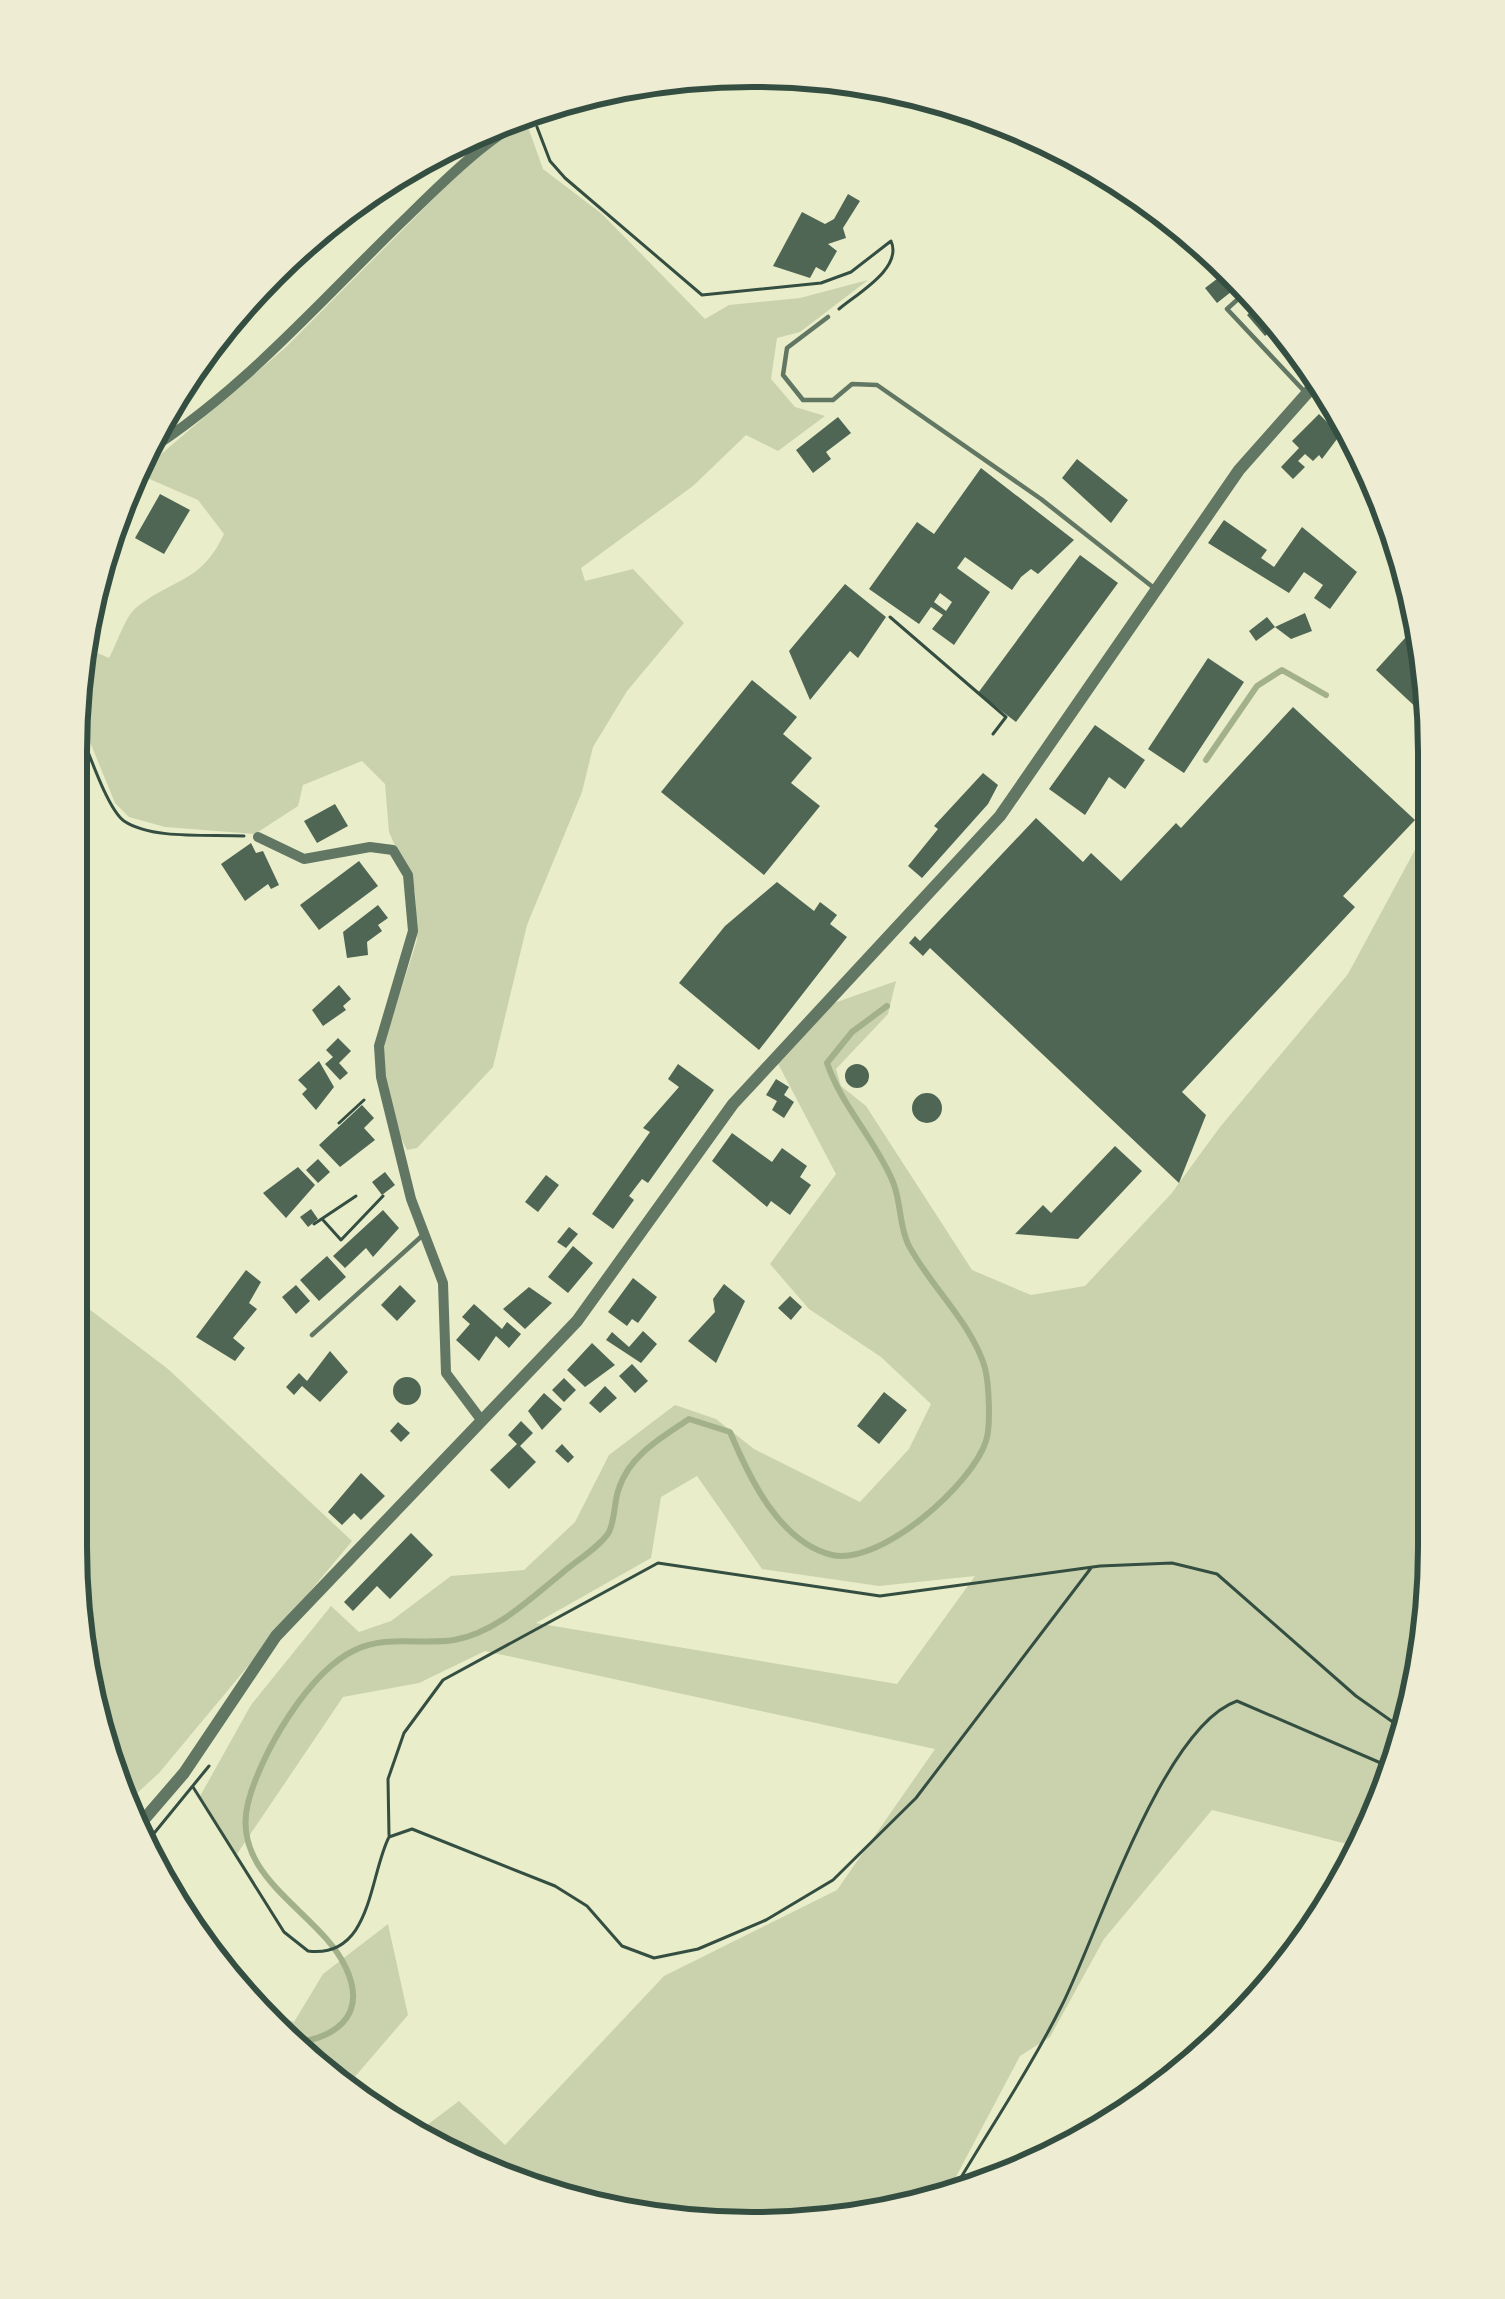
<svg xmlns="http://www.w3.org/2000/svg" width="1505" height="2299" font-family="Roboto,sans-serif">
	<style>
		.green { fill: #cad2ad; fill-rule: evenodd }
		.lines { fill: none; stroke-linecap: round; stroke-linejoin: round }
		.stream { stroke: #a3b18a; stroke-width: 6 }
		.building { fill: #4f6655; fill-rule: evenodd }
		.path { stroke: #344e41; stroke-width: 3 }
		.service { stroke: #617663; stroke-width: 4.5 }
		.minor { stroke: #617663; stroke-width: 10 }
		.tertiary { stroke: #617663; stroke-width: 12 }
		.rim { fill: none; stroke: #344e41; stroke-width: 6 }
	</style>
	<rect width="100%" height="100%" fill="#e9edc9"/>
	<path class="green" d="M521,125L528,127L543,169L602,214L705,319L729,305L800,298L868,280L800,332L777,338L771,379L795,407L825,416L778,451L746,435L693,486L581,568L585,581L633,569L684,623L627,691L593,747L582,792L527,925L493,1067L417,1148L407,1150L396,1127L381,1053L417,940L415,891L389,832L385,784L362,761L303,785L298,806L255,834L165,827L129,817L115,803L72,698L77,644L109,658C117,644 125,616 137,607C174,578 201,583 224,534L198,500L138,474L286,347L478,154Z
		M1437,809L1433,1635L1386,1810L1363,1848L1212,1810L1104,1939L1050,2037L1020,2056L941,2205L929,2210L708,2232L531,2196L415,2134L459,2101L505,2145L664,1976L837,1890L935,1749L485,1651L419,1683L343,1697L237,1854L199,1798L251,1705L331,1606L359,1632L391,1621L451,1576L524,1570L575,1522L609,1455L675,1405L716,1419L754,1449L860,1502L909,1449L931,1404L881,1357L809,1309L770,1264L836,1174L775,1058L823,1007L896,981L888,1014L836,1069L841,1086L866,1106L972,1270L1031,1295L1085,1286L1171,1194L1220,1127L1348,974ZM697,1476L762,1569L879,1586L975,1576L897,1684L536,1623L651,1558L661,1497Z
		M68,1293L168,1369L352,1541L159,1773L122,1807L102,1767L66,1546Z
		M388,1924L408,2015L340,2094L253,2005L294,2022L323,1974Z"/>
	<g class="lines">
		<path class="stream" d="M1206,760L1257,686L1282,670L1326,695
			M289,2043C332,2040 369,2018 346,1968C321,1912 229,1878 248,1803C260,1755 308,1672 355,1650C385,1635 422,1645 454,1640C495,1633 530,1599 561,1574C574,1562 600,1547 609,1532C615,1520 614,1501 619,1488C630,1455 661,1438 689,1419L730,1432C749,1477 779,1542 832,1555C880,1566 972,1485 986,1441C991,1426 989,1384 985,1368C972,1323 929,1285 908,1244C899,1225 901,1201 893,1182C875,1139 842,1107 827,1063L852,1032L887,1006"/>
	</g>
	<path class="building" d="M848,194L860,201L843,228L846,238L828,244L837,251L825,272L816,267L810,278L773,266L802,212L825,224L834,219Z
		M1230,269L1241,284L1217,303L1205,288Z
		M1258,305L1275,327L1265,336L1247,315Z
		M1289,346L1300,360L1294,365L1283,352Z
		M1319,414L1340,435L1322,459L1319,455L1313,461L1305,454L1298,461L1305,467L1293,479L1281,467L1299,448L1292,441Z
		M838,417L851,433L826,452L831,459L813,473L796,450Z
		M1077,459L1128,500L1111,523L1062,478Z
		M981,468L1074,540L1038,574L1031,569L1021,577L1012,590L965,557L957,568L990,592L954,645L932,629L943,615L931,607L919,624L869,589L917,522L934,534ZM940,593L952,602L946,611L934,602Z
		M160,494L190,510L164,554L135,538Z
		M1224,520L1267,550L1261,558L1274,567L1302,527L1357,572L1330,609L1314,598L1323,585L1304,572L1289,593L1208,543Z
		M1080,555L1118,583L1016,722L978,693Z
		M845,584L886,617L858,658L850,651L810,700L789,651Z
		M1305,613L1312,631L1291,639L1275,627L1256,641L1249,631L1267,617L1275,627Z
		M1416,626L1438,708L1437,727L1376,670Z
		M1208,658L1244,682L1184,773L1148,749Z
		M752,680L797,717L783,734L812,758L791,783L820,806L764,875L661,792Z
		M1293,707L1415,820L1343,896L1355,907L1182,1092L1206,1115L1179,1183L930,948L923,956L909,943L915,936L920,941L1036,818L1083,862L1091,853L1121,881L1176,823L1181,828Z
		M1095,725L1145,760L1125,789L1109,777L1085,815L1049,789Z
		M983,773L998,785L988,804L922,878L908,866L938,829L934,826Z
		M335,804L348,826L317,843L304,821Z
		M251,843L256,853L263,851L279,885L271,889L268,884L245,901L221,864Z
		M359,861L378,886L319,930L300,905Z
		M777,882L814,911L820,902L837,915L830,924L847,937L759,1050L679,983L725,926Z
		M378,905L388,918L378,925L382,931L367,942L368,955L347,958L343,932Z
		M339,985L351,999L343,1006L346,1010L323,1026L312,1010Z
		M338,1038L351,1051L339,1063L348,1073L340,1080L325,1064L333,1057L326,1050Z
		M319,1061L334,1087L316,1110L302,1094L307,1089L298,1080Z
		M678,1064L714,1090L648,1183L642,1179L635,1188L629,1196L634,1200L613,1229L592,1214L650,1132L643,1128L679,1087L668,1079Z
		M845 1076a12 12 0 1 1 24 0a12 12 0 1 1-24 0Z
		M776,1079L789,1087L784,1095L794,1102L784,1118L772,1110L777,1101L766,1095Z
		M912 1108a15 15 0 1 1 30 0a15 15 0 1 1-30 0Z
		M362,1105L374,1118L364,1128L375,1140L340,1167L319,1145Z
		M732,1133L772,1162L782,1148L807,1166L800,1177L811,1185L790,1215L771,1201L767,1207L712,1161Z
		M1115,1146L1142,1171L1078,1239L1015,1234L1043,1205L1051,1213Z
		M318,1159L330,1172L318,1183L306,1170Z
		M298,1167L315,1185L286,1218L263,1193Z
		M385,1172L395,1185L382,1195L372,1182Z
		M546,1175L559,1185L538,1212L525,1202Z
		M311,1209L318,1219L308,1227L300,1217Z
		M383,1210L399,1228L373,1257L366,1248L345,1268L333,1256Z
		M569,1227L578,1234L566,1248L557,1242Z
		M573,1246L593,1263L568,1293L548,1277Z
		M327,1256L346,1277L319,1301L300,1280Z
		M246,1270L261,1282L249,1303L257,1309L233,1338L245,1348L235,1361L196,1337Z
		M633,1278L657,1297L638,1323L632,1319L627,1326L608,1312Z
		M724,1284L745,1301L716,1363L688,1341L715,1312L713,1299Z
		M296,1285L310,1301L296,1314L282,1297Z
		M400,1285L416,1301L397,1321L381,1305Z
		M529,1287L552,1303L525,1329L503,1309Z
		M790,1296L802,1307L791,1320L778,1308Z
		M474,1304L502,1329L507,1322L521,1334L509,1348L496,1336L479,1361L456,1340L470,1324L462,1317Z
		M643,1331L657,1344L641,1363L606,1340L612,1332L629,1347Z
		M592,1343L615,1365L585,1387L567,1370Z
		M330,1351L348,1372L320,1402L302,1386L294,1395L286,1387L299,1373L307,1381Z
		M632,1364L648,1381L635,1393L619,1376Z
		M393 1391a14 14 0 1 1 28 0a14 14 0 1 1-28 0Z
		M564,1378L576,1390L564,1402L552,1390Z
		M605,1386L617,1398L600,1413L589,1403Z
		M884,1392L907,1410L879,1444L857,1426Z
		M544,1393L562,1409L542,1430L528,1411Z
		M521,1421L533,1433L520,1446L536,1462L509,1489L490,1470L517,1444L508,1435Z
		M398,1422L410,1433L401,1442L390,1431Z
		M562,1444L574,1457L568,1463L555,1451Z
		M361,1473L385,1496L361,1520L354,1513L342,1525L328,1512Z
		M411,1533L433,1555L390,1599L377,1586L353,1611L344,1602Z"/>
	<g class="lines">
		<path class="path" d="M537,127L550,161L565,178L702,295L821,283L851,272L891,241C903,268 858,293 839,309
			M890,617L1006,717L993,734
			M72,712C84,737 105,807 124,821C152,840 211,834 244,836
			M339,1123L364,1100
			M323,1220L341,1240L383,1196
			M314,1224L356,1196
			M193,1787L284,1932L308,1951C372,1959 369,1876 389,1837L412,1829L555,1886L587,1906L622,1946L654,1958L698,1949L766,1920L833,1880L916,1798L1091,1568
			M389,1835L388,1779L404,1733L443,1680L658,1563L880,1596L1100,1566L1172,1563L1217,1574L1356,1696L1407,1732
			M142,1848L209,1766
			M946,2203C984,2137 1028,2073 1062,2005C1097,1936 1162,1727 1237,1701L1397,1770"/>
		<path class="service" d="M1247,291L1227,309L1305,392
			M828,317L787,348L783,375L803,400H833L852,384L877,385L1041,499L1154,588
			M312,1335L423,1235"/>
		<path class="minor" d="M133,460C236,399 318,303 403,221C444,181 481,143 531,115
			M258,837L304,859L370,847L393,850L408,875L413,931L379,1046L381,1077L411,1199L443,1283L446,1373L482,1421"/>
		<path class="tertiary" d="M134,1831L184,1773L276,1636L577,1321L733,1104L1000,816L1239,470L1317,382"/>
	</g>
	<path d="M0 0H1505V2299H0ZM752 87H753A665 665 0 0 1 1418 752V1547A665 665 0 0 1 753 2212H752A665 665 0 0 1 87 1547V752A665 665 0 0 1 752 87Z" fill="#eeecd3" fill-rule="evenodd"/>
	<path class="rim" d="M752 87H753A665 665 0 0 1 1418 752V1547A665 665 0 0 1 753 2212H752A665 665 0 0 1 87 1547V752A665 665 0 0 1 752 87Z"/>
</svg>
